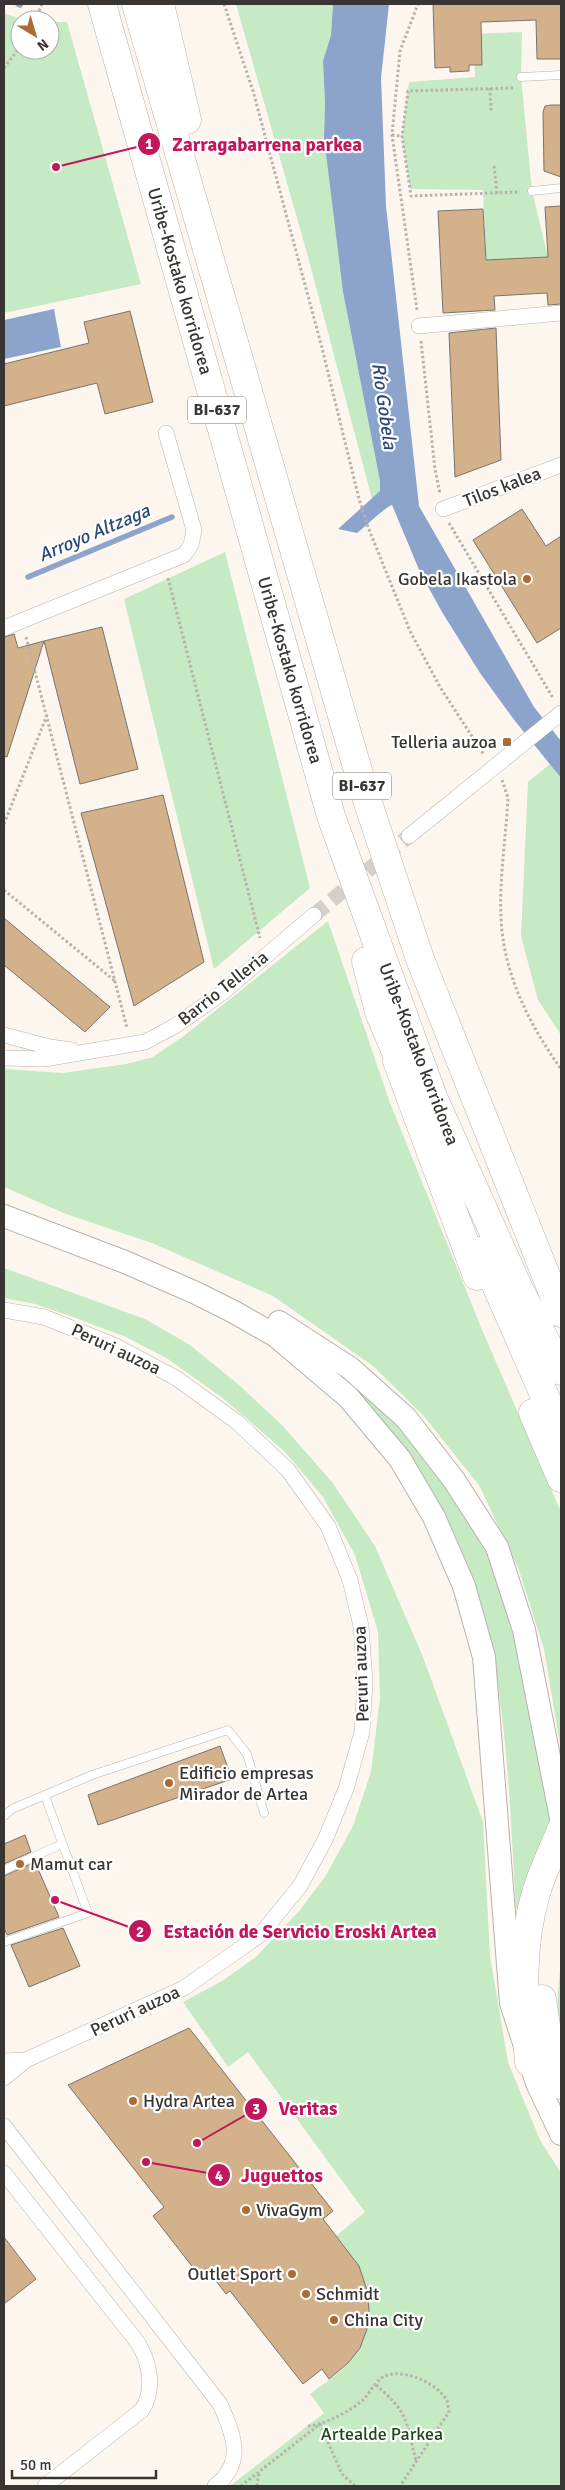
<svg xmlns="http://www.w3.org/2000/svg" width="565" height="2490" font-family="Signika,sans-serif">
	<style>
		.green { fill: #c5eac4 }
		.water { fill: #8ca3cb }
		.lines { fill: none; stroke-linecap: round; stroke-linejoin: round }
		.stream { stroke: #8ca3cb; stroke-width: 5.5 }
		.building { fill: #d3b18b; stroke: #7a746d }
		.street-tunnel { stroke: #d6cfc9; stroke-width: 15; stroke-dasharray: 15 8; stroke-linecap: butt }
		.lane-casing { stroke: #b9b2ab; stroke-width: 9 }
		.street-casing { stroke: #b9b2ab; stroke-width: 16 }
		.secondary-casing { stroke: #b9b2ab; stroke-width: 24 }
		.highway-casing { stroke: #b9b2ab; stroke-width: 29 }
		.path { stroke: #b7b2ac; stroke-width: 3; stroke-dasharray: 2.5 2.5; stroke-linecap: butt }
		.lane { stroke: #fff; stroke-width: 8 }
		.street { stroke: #fff; stroke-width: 15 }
		.secondary { stroke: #fff; stroke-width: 22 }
		.highway { stroke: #fff; stroke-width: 28 }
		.poi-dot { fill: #ac6b35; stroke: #fff; stroke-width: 2 }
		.labels { text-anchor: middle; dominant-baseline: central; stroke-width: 4.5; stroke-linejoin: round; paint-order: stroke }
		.shield { fill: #fff; stroke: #747270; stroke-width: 1 }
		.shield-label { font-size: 16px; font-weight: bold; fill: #383532 }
		.street-label { font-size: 18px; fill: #383532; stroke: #fff }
		.poi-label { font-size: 18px; fill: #383532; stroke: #fff; text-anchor: start }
		.park-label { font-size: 18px; fill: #184a1a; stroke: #fff }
		.water-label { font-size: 19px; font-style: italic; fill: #2b487c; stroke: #fff }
		.leader { fill: none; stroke: #c2185b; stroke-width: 2 }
		.callout-dot { fill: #c2185b; stroke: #fff; stroke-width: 2 }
		.mark-label { font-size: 15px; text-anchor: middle; font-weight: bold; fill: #fff }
		.callout-label { font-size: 19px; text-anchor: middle; font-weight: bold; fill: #c2185b; stroke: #fff; stroke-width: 4.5; stroke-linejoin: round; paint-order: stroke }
	</style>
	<rect width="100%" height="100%" fill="#fdf6ef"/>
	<path class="green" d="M236,4H333L331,35L323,61L325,103L324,138L343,292L380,481V491L372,499L307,253Z
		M4,13L24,20H20V50H50V22H67L141,284L4,313Z
		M522,32L521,77L532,191L548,257L486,260L483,190L410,189L402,136L409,82L475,77L474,34Z
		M225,552L310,888L214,969L124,599Z
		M550,764L561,779V1035L538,1000L521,936L528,782Z
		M328,921L390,1103L483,1332L561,1512V1750L544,1649L519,1570L479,1485L422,1414L373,1366L273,1296L152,1243L66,1214L4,1187V1069L63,1073L126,1064L153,1057L185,1035Z
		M4,1268L145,1319L190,1345L239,1385L282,1425L332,1482L375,1546L423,1657L483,1822L490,1956L508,2062L540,2140L561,2173V2486H230L324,2413L310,2394C323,2384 339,2374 349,2362C373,2335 373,2299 359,2267C354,2256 343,2246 336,2236L365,2212L248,2052L228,2067L183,2002L222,1981L256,1957L299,1911L325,1877L353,1826L371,1772L380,1698L378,1632L355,1555L323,1497L285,1452L224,1399L168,1359L126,1337L73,1317L35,1304L4,1298Z
		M351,1384L404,1427L488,1548L519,1644L537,1736L551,1831L516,1910C508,1783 508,1646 452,1529C427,1475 388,1430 351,1384Z
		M561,1956V2033L557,2007Z"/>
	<path class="water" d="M333,4H389L381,78L386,206L419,506L534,707L561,741V778L515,721L480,673L442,612L420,572L392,505C385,507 365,527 357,533L338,529L380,491V481L343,292L324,138L325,103L323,61L331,35Z
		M54,309L61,347L4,359V320Z"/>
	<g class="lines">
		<path class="stream" d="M18,4L20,5
			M28,577L172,517"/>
	</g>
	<path class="building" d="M433,4H561V59H537L536,20L481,22L482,65H469V71L450,72V67L435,68Z
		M551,105H561V177L544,171L543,112L545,106Z
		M561,206V304L548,305L547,293L494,296L495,310L443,313L438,211L483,209L486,260L548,257L545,207Z
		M130,311L153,402L105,414L97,383L4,406V364L89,343L84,322Z
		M496,328L501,460L455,477L449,333Z
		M522,509L546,546L561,536V628L537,643L473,540Z
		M102,627L138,769L80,784L44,641Z
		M14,634L18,648L44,641L7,757L4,756V637Z
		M163,795L204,962L134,1006L81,813Z
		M4,918L110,1007L85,1032L4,965Z
		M220,1746L232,1779L98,1825L88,1795Z
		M25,1835L31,1852L4,1864V1844Z
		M35,1862L59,1917L7,1935L4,1928V1876Z
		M63,1928L80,1966L29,1987L11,1945Z
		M189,2028L333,2211L323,2219L359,2266L367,2290L369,2310L367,2329L360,2348L348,2363L329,2379L322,2369L303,2384L230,2291L226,2294L206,2268L198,2274L153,2216L164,2207L68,2085Z
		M4,2237L36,2279L4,2304Z"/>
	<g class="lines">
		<path class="street-tunnel" d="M314,915L409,836"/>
		<g class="lane-casing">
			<path id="lane" d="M521,77L561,75
				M532,191L561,188
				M4,1816L12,1809L92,1775L228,1730L247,1754L264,1813
				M4,1870L62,1844
				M4,1942L88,1913L45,1796"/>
		</g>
		<g class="street-casing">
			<path id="street" d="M419,326L561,313
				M443,509L561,465
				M4,628L184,555L191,545L194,530L166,433
				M409,836L561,713
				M4,1035L50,1047L72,1050
				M4,1058L44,1059L145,1042L175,1026L222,993L314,915
				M4,1310L44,1317L116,1346L176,1378L237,1422L288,1470L328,1526L350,1580L361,1626L365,1682L362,1732L346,1789L325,1840L300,1886L260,1935L184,1988L26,2060L4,2078
				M4,2061L26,2060
				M4,2126L220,2404C233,2433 246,2463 215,2486
				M4,2173L138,2343C150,2363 155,2389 142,2410L45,2486"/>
		</g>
		<g class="secondary-casing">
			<path id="secondary" d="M4,1216L125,1262L196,1293L234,1312L276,1336L348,1397L400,1459L434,1517L464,1586L484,1657L511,2003L537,2083L561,2134
				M279,1322L350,1368L406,1418L454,1480L497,1547L524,1630L561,1818"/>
		</g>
		<g class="highway-casing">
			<path id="highway" d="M102,4L331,816L433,1097L519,1289L561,1371
				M136,4L363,788L420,959L561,1313
				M160,4L187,120
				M366,961L379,1012L407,1078
				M397,1061L477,1276
				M481,1251L561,1433
				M533,1413L561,1478
				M542,1999L550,2053L561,2085
				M529,2062C524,2004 519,1947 537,1890C543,1870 553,1850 561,1830"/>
		</g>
		<path class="path" d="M224,4L253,91L322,348L359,499L368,527L410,631L440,687L484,755
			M35,20L42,4
			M4,68L20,47
			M490,88L491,111
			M513,88L408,91L402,136L411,196L520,192
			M392,135L402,136
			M494,166L497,193
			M417,310L392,135L400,51L418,4
			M421,341L435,469L440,494
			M449,523L553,698
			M168,578L260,938
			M26,637L127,1028
			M502,780L508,798C506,836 499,881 501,917C503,973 529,1024 561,1069
			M4,824L47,715
			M4,890L115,981
			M376,2385C409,2413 406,2421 416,2461
			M308,2426C326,2424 349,2412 363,2400C369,2394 373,2385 380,2379C397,2365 438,2382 447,2401C448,2403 448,2409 449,2412L400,2486
			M241,2486L320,2424L342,2474L355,2486
			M257,2486L259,2472"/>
		<use href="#lane" class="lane"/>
		<use href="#street" class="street"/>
		<use href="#secondary" class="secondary"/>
		<use href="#highway" class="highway"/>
	</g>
	<g class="poi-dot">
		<circle cx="527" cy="579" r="5"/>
		<rect x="502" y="737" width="10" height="10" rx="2.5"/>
		<circle cx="169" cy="1783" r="5"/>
		<circle cx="20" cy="1864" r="5"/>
		<circle cx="133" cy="2101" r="5"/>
		<circle cx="246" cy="2210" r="5"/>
		<circle cx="292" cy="2274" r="5"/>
		<circle cx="306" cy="2294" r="5"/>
		<circle cx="334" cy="2320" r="5"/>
	</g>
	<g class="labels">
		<g class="shield">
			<rect x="188" y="396.5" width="58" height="27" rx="4"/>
			<rect x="333" y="772.5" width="58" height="27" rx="4"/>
		</g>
		<g class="shield-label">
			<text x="217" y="410">BI-637</text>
			<text x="362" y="786">BI-637</text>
		</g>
		<g class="street-label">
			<text transform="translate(180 281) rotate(74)">Uribe-Kostako korridorea</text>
			<text transform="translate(502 487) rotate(-21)">Tilos kalea</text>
			<text transform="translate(290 670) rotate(74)">Uribe-Kostako korridorea</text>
			<text transform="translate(223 988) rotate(-38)">Barrio Telleria</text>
			<text transform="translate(419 1054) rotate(69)">Uribe-Kostako korridorea</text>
			<text transform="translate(116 1349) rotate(25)">Peruri auzoa</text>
			<text transform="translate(361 1674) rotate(-92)">Peruri auzoa</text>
			<text transform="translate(135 2011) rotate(-25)">Peruri auzoa</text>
		</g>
		<g class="poi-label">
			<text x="517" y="579" text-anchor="end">Gobela Ikastola</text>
			<text x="497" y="742" text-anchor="end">Telleria auzoa</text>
			<text x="179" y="1773">Edificio empresas<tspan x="179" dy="21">Mirador de Artea</tspan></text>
			<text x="30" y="1864">Mamut car</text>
			<text x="143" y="2101">Hydra Artea</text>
			<text x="256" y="2210">VivaGym</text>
			<text x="282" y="2274" text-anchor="end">Outlet Sport</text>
			<text x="316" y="2294">Schmidt</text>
			<text x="344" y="2320">China City</text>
		</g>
		<g class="park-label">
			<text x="382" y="2434">Artealde Parkea</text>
		</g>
		<g class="water-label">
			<text transform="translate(384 406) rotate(82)">Río Gobela</text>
			<text transform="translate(94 533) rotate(-23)">Arroyo Altzaga</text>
		</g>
	</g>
	<path class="leader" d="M56 167L149 144M55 1900L140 1931M197 2143L256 2109M146 2162L219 2175"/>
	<g class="callout-dot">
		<circle cx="56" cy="167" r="5"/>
		<circle cx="55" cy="1900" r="5"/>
		<circle cx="197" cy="2143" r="5"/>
		<circle cx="146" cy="2162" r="5"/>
		<circle cx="149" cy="144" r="12"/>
		<circle cx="140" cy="1931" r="12"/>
		<circle cx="256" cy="2109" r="12"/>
		<circle cx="219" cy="2175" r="12"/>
	</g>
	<g class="mark-label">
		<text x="149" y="149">1</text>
		<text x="140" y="1937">2</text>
		<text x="256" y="2114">3</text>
		<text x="219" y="2181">4</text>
	</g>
	<g class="callout-label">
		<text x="267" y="151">Zarragabarrena parkea</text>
		<text x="300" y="1938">Estación de Servicio Eroski Artea</text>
		<text x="308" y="2115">Veritas</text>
		<text x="282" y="2182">Juguettos</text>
	</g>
	<rect width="565" height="2490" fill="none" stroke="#383532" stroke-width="10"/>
	<g transform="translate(35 35) rotate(142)"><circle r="24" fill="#ffffff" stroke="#afaead"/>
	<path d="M0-4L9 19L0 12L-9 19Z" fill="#ac6b35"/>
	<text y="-8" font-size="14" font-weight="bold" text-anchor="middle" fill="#383532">N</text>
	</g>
	<path d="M12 2470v8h144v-8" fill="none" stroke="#383532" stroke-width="2.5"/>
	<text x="20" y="2470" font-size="15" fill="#383532" stroke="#ffffff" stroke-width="4" paint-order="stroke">50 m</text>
</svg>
